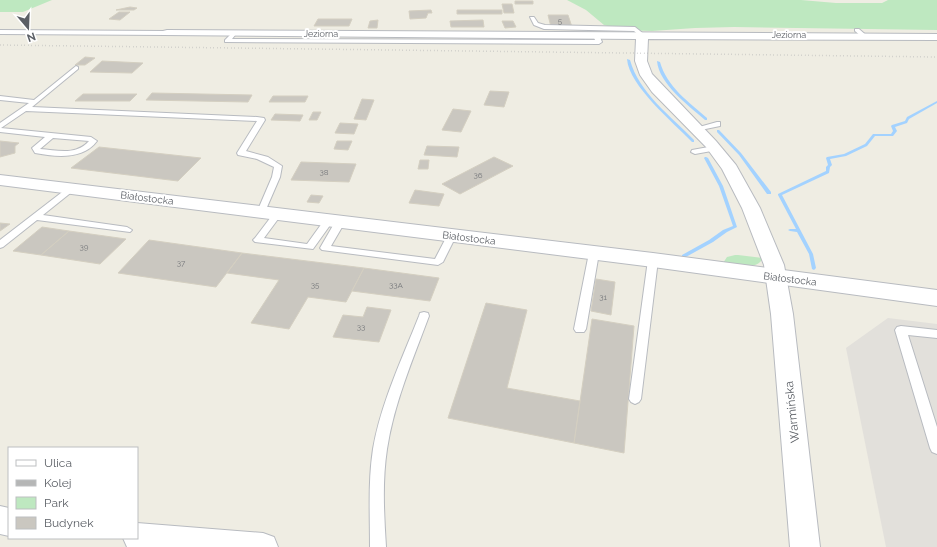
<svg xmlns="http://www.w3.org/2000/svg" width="937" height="547" font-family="Raleway,sans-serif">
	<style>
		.industrial { fill: #e2e0db }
		.green { fill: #bee8c0 }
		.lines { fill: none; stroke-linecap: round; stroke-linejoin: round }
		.stream { fill: #a3d2ff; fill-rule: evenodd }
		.building { fill: #cac7c0; stroke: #d4cfc1 }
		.service-casing { stroke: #b8bbc0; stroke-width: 2 }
		.minor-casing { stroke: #b8bbc0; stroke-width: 2 }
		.tertiary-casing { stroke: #b8bbc0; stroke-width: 2 }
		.service { fill: #fff; fill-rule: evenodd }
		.minor { fill: #fff; fill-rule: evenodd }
		.tertiary { fill: #fff; fill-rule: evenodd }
		.rail { stroke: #b5b6b6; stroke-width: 1.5; stroke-dasharray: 0.5 3; stroke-linecap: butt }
		.labels { text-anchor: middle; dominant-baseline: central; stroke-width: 4; stroke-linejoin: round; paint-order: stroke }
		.number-label { font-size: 8px; fill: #77797c }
		.far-street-label { font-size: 9px; fill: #5b5f65; stroke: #fff }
		.street-label { font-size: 10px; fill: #5b5f65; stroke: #fff }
		.near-street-label { font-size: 12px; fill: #5b5f65; stroke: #fff }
	</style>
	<rect width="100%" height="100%" fill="#efede3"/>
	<path class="industrial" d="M888,318L937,324V547H886L846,348Z"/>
	<path class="green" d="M0,0H52L23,12H0Z
		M567,0H801L836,3H882L888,0H937V30L734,27L695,28L652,31L622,30L604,25L586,10Z
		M735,255H738L763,258C756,272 735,264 723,263L727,257Z"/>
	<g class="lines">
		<path class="stream" d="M627,59L630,60C639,93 671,116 694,140V142H692C673,122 629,86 627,59Z
			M657,61L660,62C667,87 689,102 707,118V120H705C688,105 659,84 657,61Z
			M937,101V103L909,119L907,123L895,127L897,131L893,136H875L867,146L846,156L830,159L832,165L830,167L829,173L782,195L813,254L816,268L814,270L812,269L809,254L797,232L790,231L788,230L790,229H796L778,195V194L826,171V167L828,165L826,158L827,157L844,154L865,144L873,134H891L893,131L891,126L892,125L905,121L907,117Z
			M717,130H719L741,153L771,192V194H767L739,155L717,132Z
			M705,157H706L708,158L723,186L737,227L727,232L713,242L684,258L682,257V255L709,240L723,230L733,226L719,186L704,158Z"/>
	</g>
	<path class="building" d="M515,1H533V4H515Z
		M502,4H512L514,13H504Z
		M130,7L137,8L134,10H116Z
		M431,10L432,13H428L426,18L410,19L409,11Z
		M457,10H502V14H457Z
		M119,12H130L120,20L109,19Z
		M548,15H568L572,27H551Z
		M318,19H352L349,26H314Z
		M378,20L377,28H368L370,21Z
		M483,20L484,27H451L450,21Z
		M502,21H513L516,27L505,28Z
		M85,57L95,58L85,65H75Z
		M102,61L143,63L132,73L90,72Z
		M490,91L509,92L504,107L484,105Z
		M152,93L252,95L248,102L146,100Z
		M83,94H137L130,101H75Z
		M273,96H308L305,102H269Z
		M362,99L374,100L366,120L354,119Z
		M453,109L471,111L461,132L442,130Z
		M313,112H321L317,120H309Z
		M275,114L303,115L300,121L271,120Z
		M340,123L358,124L354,134L335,133Z
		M0,141L19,143L15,146V153L0,157Z
		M337,141H352L348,150L334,149Z
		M427,146L459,147L457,157L424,155Z
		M99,147L201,158L178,181L71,168Z
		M494,157L513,166L460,194L442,184Z
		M420,160H429L428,169H418Z
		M301,162L356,164L349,182L291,180Z
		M415,190L444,194L439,206L409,203Z
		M311,195L323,196L319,203L307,202Z
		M0,223L10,224L0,231Z
		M42,227L69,231L41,255L13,251Z
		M69,231L126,239L100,264L41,255Z
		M149,240L242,253L216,287L118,273Z
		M242,253L364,268L346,302L308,297L289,329L251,323L279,280L227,273Z
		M364,268L439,278L430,301L352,291Z
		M596,279L615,282L611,315L591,311Z
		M486,303L527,310L507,388L580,401L574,443L448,418Z
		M367,307L391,310L379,342L333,337L343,315L363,317Z
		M592,319L634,326L624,453L574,443Z"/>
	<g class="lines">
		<g class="service-casing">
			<path id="service" d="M530,17H534L538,23L545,25L635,27L645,35L640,36L634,31L544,29L534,25Z
				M855,29H859L867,36L862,37L855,31Z
				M0,30L167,31L170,33L167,35L0,34Z
				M233,32L236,34L232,39L595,40L593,35L596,33L599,35L602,42L599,44L225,42V40Z
				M76,66L78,67V69L32,107L257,117L264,118L265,120L246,151L268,157L282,166L280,177L264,214L261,215L257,212L272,177L274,167L257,159L238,155L237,153L257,121L26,111L1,128L91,137L97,141C83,160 56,157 35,153L32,148L45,137L0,132V123L29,103L0,100V96L34,100ZM53,138L89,141C76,156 57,150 40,149Z
				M717,122H720V126L696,131L692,129Z
				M714,146H717V150L695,154L691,152L692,150Z
				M70,186L74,189L73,191L43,215L127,227L132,230L130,232L37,220L3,247L0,248V240Z
				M277,212L281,215L264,238L307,244L325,219L328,218L333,221L313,249L255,242L253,240L255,238L274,213Z
				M340,219L345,222L331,246L435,259L448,234H454L456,236L443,262L438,265L322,250L320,248L335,222Z
				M594,250L599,253L586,329L584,332H576L574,329L589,253Z
				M653,257L658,260L641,399L639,402L635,404L631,402L629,399L648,260Z
				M424,312L428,313L429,316C413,359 394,403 387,449C382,482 384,515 386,547H370C370,515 368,481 373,449C381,403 402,359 419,316L420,313Z
				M901,326L937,330V338L908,335L937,427V454L932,452L930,448L895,330L897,327Z"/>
		</g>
		<g class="minor-casing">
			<path id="minor" d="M167,30L937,34V40L648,39L647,61L652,74L716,141L736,165L760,208L784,265L793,314L820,547H790L771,314L764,265L742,208L722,169L706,147L652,92L640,75L635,61L636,39L163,35L161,33L163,31Z
				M0,506L9,508V536L0,534Z
				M137,523L263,533L274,537L278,547H127L123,538H137Z"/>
		</g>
		<g class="tertiary-casing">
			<path id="tertiary" d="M0,175L653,253L937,290V306L653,267L0,185Z"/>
		</g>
		<use href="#service" class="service"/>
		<use href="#minor" class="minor"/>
		<use href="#tertiary" class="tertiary"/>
		<path class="rail" d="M0,45L937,57"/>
	</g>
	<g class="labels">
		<g class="number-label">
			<text x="560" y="21">5</text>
			<text x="324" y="172">38</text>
			<text x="478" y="175">36</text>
			<text x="84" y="247">39</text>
			<text x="181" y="263">37</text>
			<text x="315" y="285">35</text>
			<text x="396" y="285">33A</text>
			<text x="603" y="297">31</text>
			<text x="361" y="327">33</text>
		</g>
		<g class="far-street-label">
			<text x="321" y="34">Jeziorna</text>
			<text x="789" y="35">Jeziorna</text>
		</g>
		<g class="street-label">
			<text transform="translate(147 198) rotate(7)">Białostocka</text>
			<text transform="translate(469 238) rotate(7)">Białostocka</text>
			<text transform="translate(790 279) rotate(7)">Białostocka</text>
		</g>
		<g class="near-street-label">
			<text transform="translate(792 412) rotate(-96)">Warmińska</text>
		</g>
	</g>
	<rect x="8" y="447" width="130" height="92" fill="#ffffff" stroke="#bdbfc1"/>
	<rect x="16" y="460" width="20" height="6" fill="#ffffff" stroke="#bdbfc1"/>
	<text x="44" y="467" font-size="12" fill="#5b5f65">Ulica</text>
	<rect x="16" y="480" width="20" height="6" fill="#b5b6b6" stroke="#bdbfc1"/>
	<text x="44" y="487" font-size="12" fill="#5b5f65">Kolej</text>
	<rect x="16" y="497" width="20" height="12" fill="#bee8c0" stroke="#bdbfc1"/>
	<text x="44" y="507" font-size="12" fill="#5b5f65">Park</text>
	<rect x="16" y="517" width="20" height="12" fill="#cac7c0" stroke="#bdbfc1"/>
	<text x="44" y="527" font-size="12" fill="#5b5f65">Budynek</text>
	<g transform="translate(28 28) rotate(161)" stroke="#ffffff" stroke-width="3" paint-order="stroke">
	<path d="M0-3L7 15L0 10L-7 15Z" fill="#5b5f65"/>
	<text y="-6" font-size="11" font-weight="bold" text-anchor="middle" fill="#5b5f65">N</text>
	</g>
</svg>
